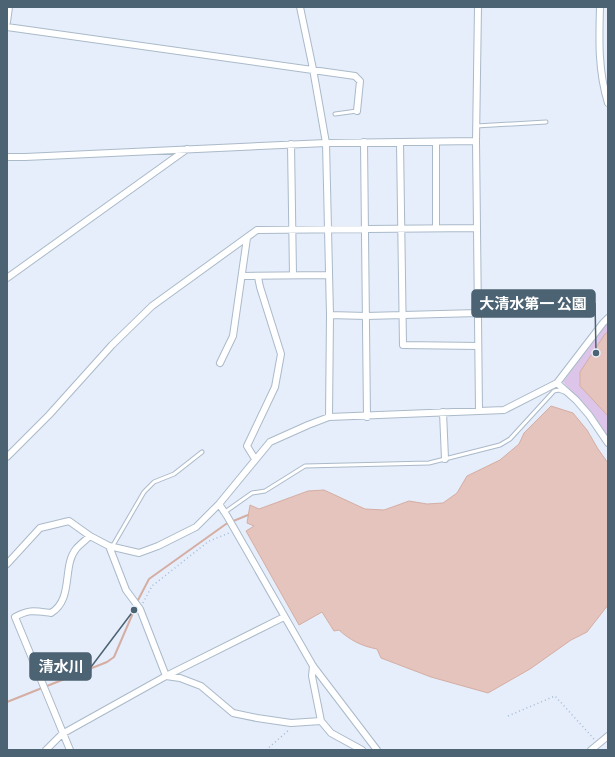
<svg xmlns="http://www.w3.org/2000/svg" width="615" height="757" font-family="'Sofia Sans Condensed','Noto Sans JP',sans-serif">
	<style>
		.green { fill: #dcc5e8 }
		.water { fill: #e4c4bc; stroke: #d5aea3 }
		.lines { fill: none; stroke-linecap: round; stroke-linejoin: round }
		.stream { stroke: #d5aea3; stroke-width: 2 }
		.service-casing { stroke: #aabac9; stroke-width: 5 }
		.minor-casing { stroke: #aabac9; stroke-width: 8 }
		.path { stroke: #a3bdd4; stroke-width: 1.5; stroke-dasharray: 1 3; stroke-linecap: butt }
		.service { stroke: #fff; stroke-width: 3 }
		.minor { stroke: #fff; stroke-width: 6 }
		.leader { fill: none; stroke: #4c6373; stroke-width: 1.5 }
		.callout-dot { fill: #4c6373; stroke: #edf2fe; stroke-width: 1.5 }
		.callout { fill: #4c6373; stroke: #4c6373; stroke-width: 1.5 }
		.callout-label { font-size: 15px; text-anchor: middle; font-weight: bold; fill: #fff }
	</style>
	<rect width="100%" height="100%" fill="#e6edfb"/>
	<path class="green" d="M608,320V438L594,416L563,382Z"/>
	<path class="water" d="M608,332V416L580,386V372L605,334Z
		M551,406L573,413L587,430L598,449L608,463V605L587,632L571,640L530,669L488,693L431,677L381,658L377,649C361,646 350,640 339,630L334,631L322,612L299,625L246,531L254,526L247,523L250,505L259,509L308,491L324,490L365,509L384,510L409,501L427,504L443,503L457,493L467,476L500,460L519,444L524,433Z"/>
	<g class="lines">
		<path class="stream" d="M137,602L149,579L226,524L248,515
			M7,702L107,662L114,657L136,606"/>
		<g class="service-casing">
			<path id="service" d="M335,114L357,111
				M476,126L546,122
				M225,512L252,493L265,491L305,466L429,463L500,445L510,439L554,391L559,390L564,392
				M112,547L144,492L154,482L174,474L202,452"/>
		</g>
		<g class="minor-casing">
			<path id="minor" d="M300,7L313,69L326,143L330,315L329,417
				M600,7C599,40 598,71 608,103
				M7,22L9,7
				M7,27L355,76L360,81L357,111
				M364,142L367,417
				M400,143L403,345L478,346
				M291,144L293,275
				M7,157H25L326,143L476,141
				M436,228V142
				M477,228L479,410
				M242,276L328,275
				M7,278L187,149
				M330,315L366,316L478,313
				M220,363L233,336L247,238
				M557,383L576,400L589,415L608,443
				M443,412L445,459
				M7,457L49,415L112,345L152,306L257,230L477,228L476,141L478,7
				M255,459L247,446L275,387L281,354L260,287L258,277
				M219,504L227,516L313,666L377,750
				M109,546L126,590L140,609L166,676
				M7,564L40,528L69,521L90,536L109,546L139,553L158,546L196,527L219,504L270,442L308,425L329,417L504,410L557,383L603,323L608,318
				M313,666L312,676L321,721
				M166,676L180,678L201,686L233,713L257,718L291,723L321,721L331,733L362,750
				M46,750L62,734L166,676L284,617
				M70,750L15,617C29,609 35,611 51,613C74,599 62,566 76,549C80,544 86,540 90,536
				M591,750L608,736"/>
		</g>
		<path class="path" d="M143,603L152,586L209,541L229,533
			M508,716L555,696L594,739
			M266,750L290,729"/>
		<use href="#service" class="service"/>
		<use href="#minor" class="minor"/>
	</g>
	<path class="leader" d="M596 353L595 303M134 610L91 667"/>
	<g class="callout-dot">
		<circle cx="596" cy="353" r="4"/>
		<circle cx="134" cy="610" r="4"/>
	</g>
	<g class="callout">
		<rect x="472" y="290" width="123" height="27" rx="4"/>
		<rect x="30" y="653" width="61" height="27" rx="4"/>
	</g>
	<g class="callout-label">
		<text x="533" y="309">大清水第一 公園</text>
		<text x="61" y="672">清水川</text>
	</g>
	<rect width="615" height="757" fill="none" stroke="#4c6373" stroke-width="16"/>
</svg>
